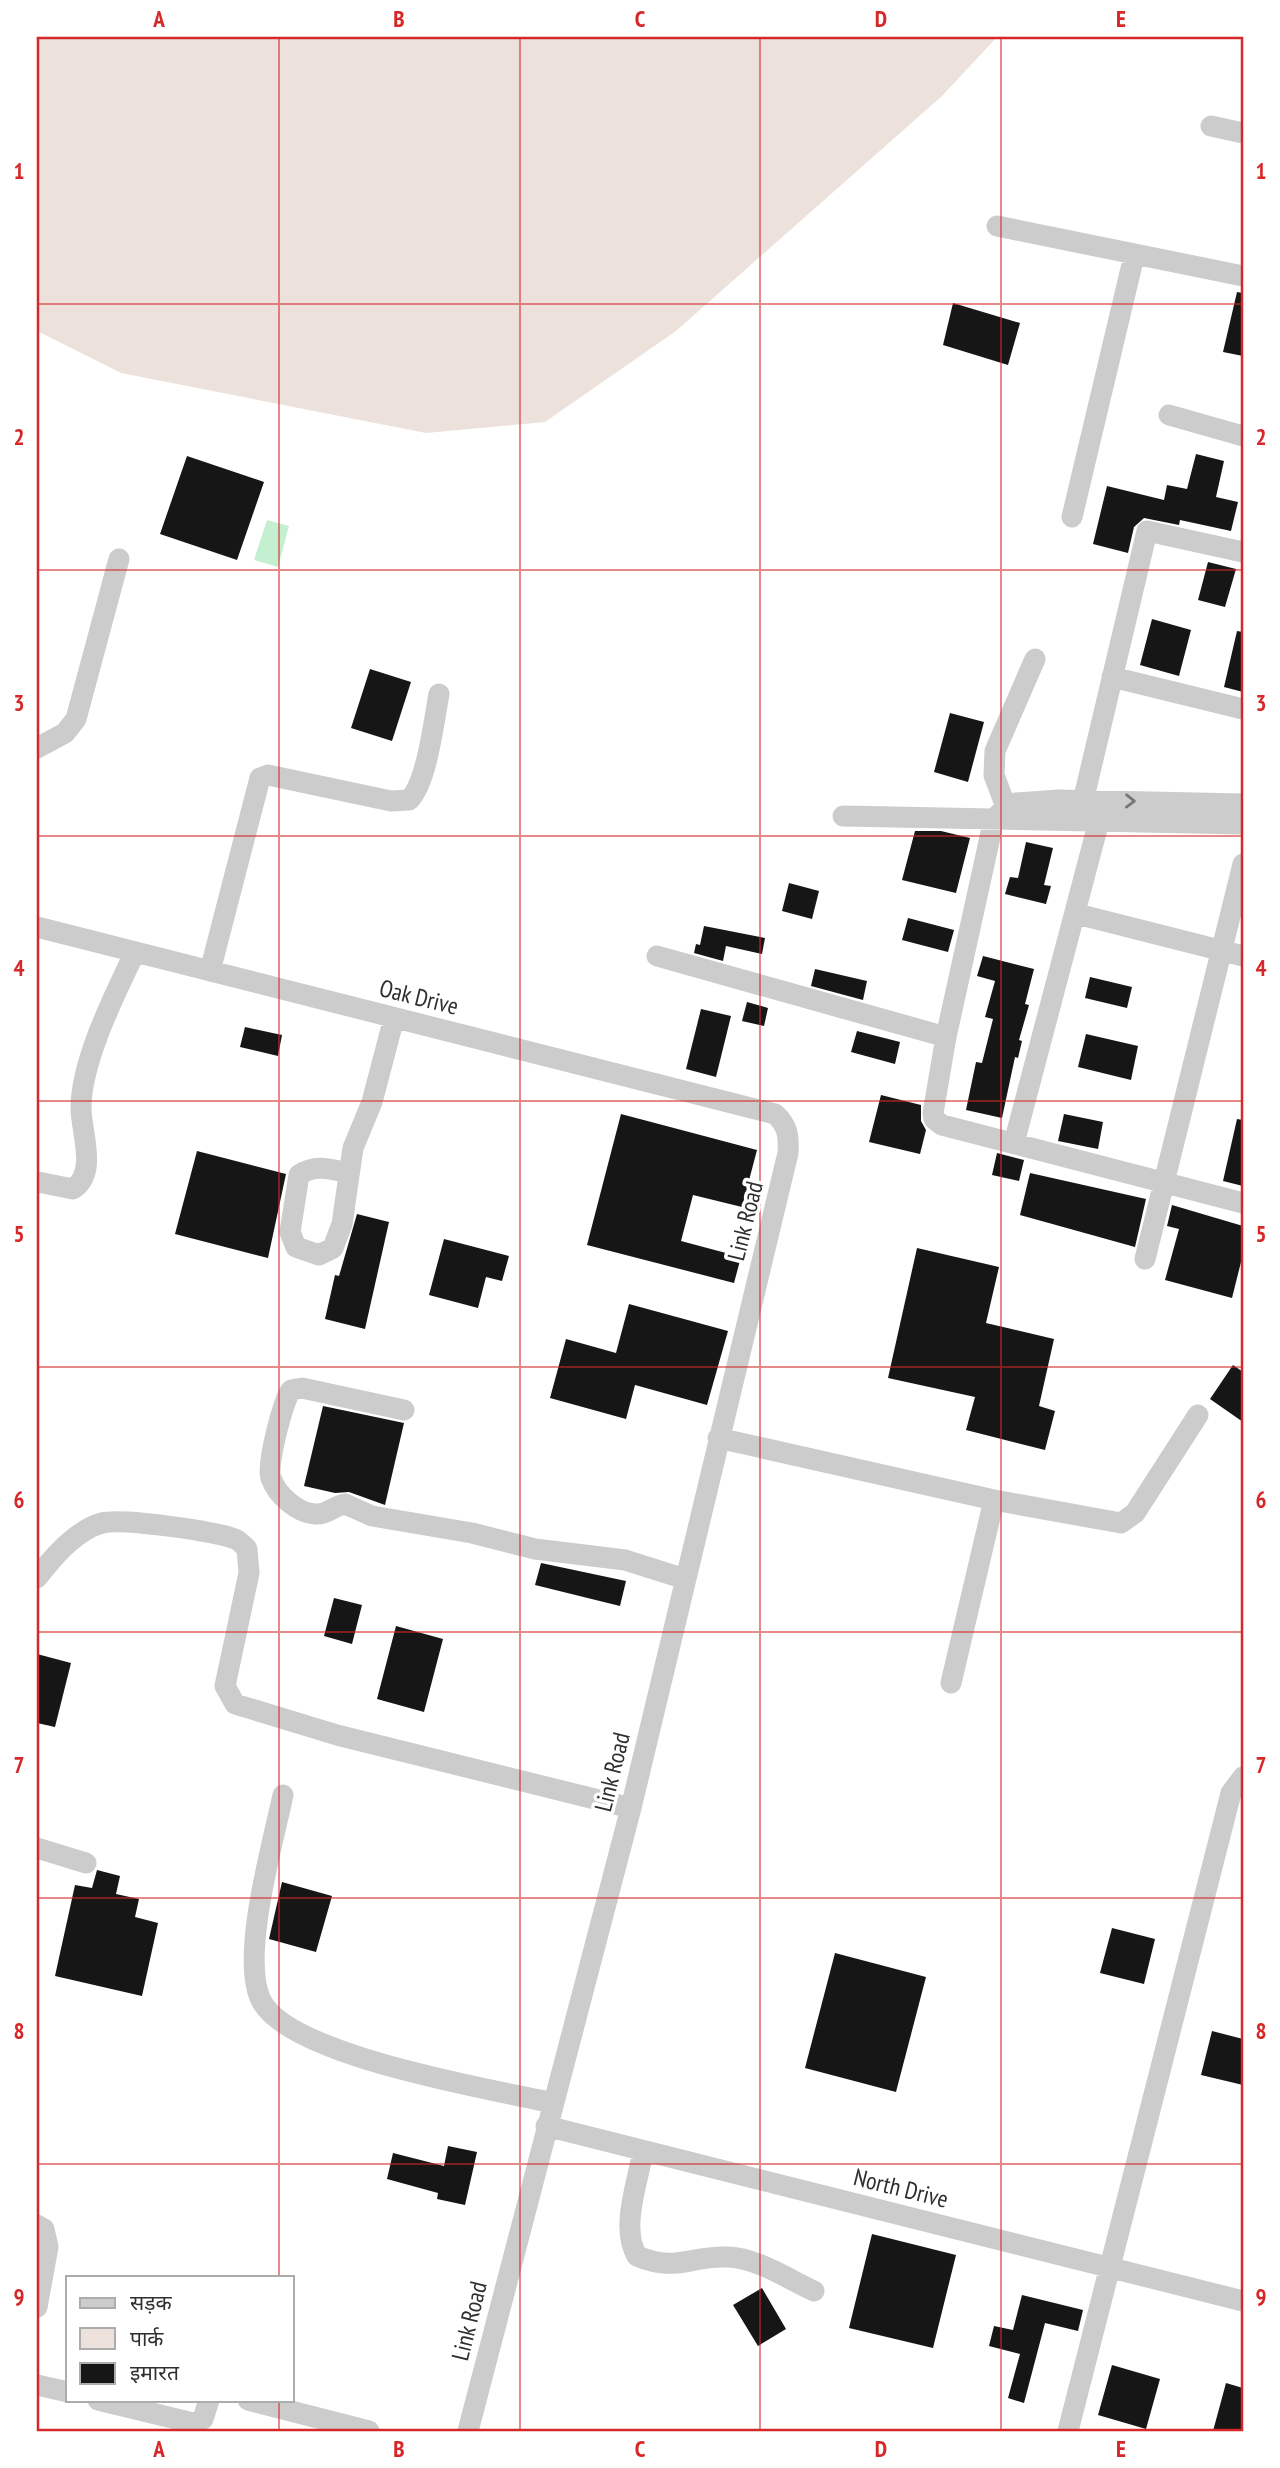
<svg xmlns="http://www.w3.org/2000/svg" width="1280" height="2468" font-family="'PT Sans Narrow','Noto Sans Devanagari',sans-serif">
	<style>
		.green { fill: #ede2db }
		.water { fill: #c5efd1 }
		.building { fill: #161616 }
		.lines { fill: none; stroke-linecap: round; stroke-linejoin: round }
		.street { stroke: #ccc; stroke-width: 21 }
		.oneway { stroke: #767676 }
		.grid { fill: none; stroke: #d62828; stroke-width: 2; stroke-opacity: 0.55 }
		.labels { text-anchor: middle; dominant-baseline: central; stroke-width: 7; stroke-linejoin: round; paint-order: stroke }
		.street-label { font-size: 24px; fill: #2f2f2f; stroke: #fff }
		.neatline { fill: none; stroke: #d62828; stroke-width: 2.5 }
		.grid-label { font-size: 23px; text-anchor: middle; font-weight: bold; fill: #d62828 }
	</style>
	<rect width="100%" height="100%" fill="#fff"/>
	<path class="green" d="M37,37H997L942,96L676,331L545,422L426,433L121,373L37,331Z"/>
	<path class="water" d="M267,520L289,526L278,567L254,560Z"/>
	<path class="building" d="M1237,292L1243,293V356L1223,352Z
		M953,303L1020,323L1008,365L943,345Z
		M1196,454L1224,461L1216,497L1238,502L1231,531L1180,520L1179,525L1144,518L1134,527L1128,553L1093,544L1107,486L1164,500L1167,485L1187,489Z
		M187,456L264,482L237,560L160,534Z
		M1208,562L1236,569L1225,607L1198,600Z
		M1152,619L1191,630L1179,676L1140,665Z
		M1237,631L1243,632V692L1224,687Z
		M370,669L411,682L392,741L351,728Z
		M950,713L984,722L968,782L934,772Z
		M915,831H941L970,838L956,893L902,880Z
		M1026,842L1053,848L1044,885L1051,886L1046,904L1005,894L1010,877L1018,878Z
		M789,883L819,891L812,919L782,911Z
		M908,918L954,930L948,952L902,940Z
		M704,926L765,938L762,954L726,946L723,961L694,953L696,944L700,945Z
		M983,956L1034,969L1025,1004L1029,1005L1019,1040L1022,1041L1018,1058L1015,1057L1002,1118L966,1110L976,1062L982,1063L993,1019L985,1017L995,981L977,976Z
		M815,969L867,981L863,1000L811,986Z
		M1090,977L1132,987L1127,1008L1085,998Z
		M747,1002L768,1008L764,1026L742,1021Z
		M701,1009L731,1016L716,1077L686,1069Z
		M245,1027L282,1035L278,1056L240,1047Z
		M857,1031L900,1042L895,1064L851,1052Z
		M1086,1034L1138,1046L1131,1080L1078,1067Z
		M881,1095L921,1105V1121L926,1130L920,1154L869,1142Z
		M621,1114L757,1150L742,1207L693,1195L681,1241L741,1257L734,1283L587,1245Z
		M1064,1114L1103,1122L1098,1149L1058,1141Z
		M1237,1119L1243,1120V1186L1223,1181Z
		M197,1151L286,1174L268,1258L175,1234Z
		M997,1153L1024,1160L1019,1181L992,1175Z
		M1030,1173L1146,1199L1135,1247L1020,1215Z
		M1172,1205L1243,1226V1254L1232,1298L1165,1280L1179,1229L1167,1226Z
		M357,1214L389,1222L365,1329L325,1319L335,1275L339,1276Z
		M444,1239L509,1256L502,1281L486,1277L478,1308L429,1295Z
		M917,1248L999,1267L986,1323L1054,1339L1039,1406L1055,1411L1045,1450L966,1430L975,1397L888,1378Z
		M629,1304L728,1331L707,1405L635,1385L626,1419L550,1398L566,1339L616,1353Z
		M1233,1365L1243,1372V1422L1210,1399Z
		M323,1406L404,1423L385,1505L349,1492L335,1493L304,1486Z
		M541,1563L626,1581L620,1606L535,1585Z
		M334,1598L362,1605L352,1644L324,1636Z
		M396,1626L443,1639L424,1712L377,1699Z
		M37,1654L71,1663L55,1727L37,1723Z
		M97,1870L120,1876L116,1894L139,1899L135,1917L158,1923L142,1996L55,1976L75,1885L92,1888Z
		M282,1882L332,1896L316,1952L269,1939Z
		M1112,1928L1155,1939L1144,1984L1100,1973Z
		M835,1953L926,1977L896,2092L805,2068Z
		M1212,2031L1243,2039V2085L1201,2075Z
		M448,2146L477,2152L465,2205L437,2199L438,2193L387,2179L393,2153L444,2166Z
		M872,2234L956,2255L933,2348L849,2328Z
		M762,2288L786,2329L758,2346L733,2305Z
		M1022,2295L1083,2310L1078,2331L1045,2323L1024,2403L1008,2398L1020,2354L989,2346L994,2326L1013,2330Z
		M1112,2365L1160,2379L1146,2429L1098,2415Z
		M1226,2383L1243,2388V2431H1213Z"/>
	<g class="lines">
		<path class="street" d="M1211,126L1243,133
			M997,226L1243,276
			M1169,415L1243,436
			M1072,517L1134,256
			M1112,677L1243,709
			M37,748L65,733L76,719L119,559
			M1243,804L1058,800L1016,803L1006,807L994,819L946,1037L933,1113L934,1119L942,1125L1243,1203
			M1006,807L994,775L995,751L1035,659
			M1080,814L1147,531L1243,552
			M843,816L1243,824
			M1077,914L1243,956
			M37,927L775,1114C788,1126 789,1136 788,1153L631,1808L468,2431
			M657,956L946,1037
			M210,971L260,778L268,775L391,801L409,800C427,783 434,720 439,694
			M1014,1143L1099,821
			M348,1173C330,1169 315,1164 299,1175L290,1232L296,1247L319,1255L333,1248L342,1224L353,1148L372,1102L394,1018
			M38,1182L73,1189C98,1173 81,1132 81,1108C81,1061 115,994 135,952
			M1145,1259L1243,864
			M404,1410L302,1388L291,1390C283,1401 266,1466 271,1478C277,1495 297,1513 315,1514C326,1515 334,1506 345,1504L372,1516L472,1533L535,1549L625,1560L685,1579
			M718,1438L994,1500L1121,1523L1135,1513L1198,1415
			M37,1578C52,1558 76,1530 102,1523C122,1518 214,1531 235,1539C240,1541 243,1545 247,1549L249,1573L225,1686L235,1704L337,1735L631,1808
			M951,1683L994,1500
			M283,1795C273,1843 240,1957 261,2000C288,2056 491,2089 553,2103
			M37,1848L86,1863
			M546,2126L1243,2301
			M643,2151C638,2182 620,2228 637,2256C677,2273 691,2255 728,2257C757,2258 788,2279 814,2291
			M37,2225L44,2229L48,2247L37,2307
			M37,2385L68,2392
			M98,2400L193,2423L203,2419L209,2400
			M248,2400L369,2431
			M1068,2431L1231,1793L1243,1777"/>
	</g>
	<defs><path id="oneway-chevron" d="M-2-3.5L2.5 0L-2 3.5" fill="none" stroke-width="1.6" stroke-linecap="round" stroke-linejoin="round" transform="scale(1.75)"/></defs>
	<use class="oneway" href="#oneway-chevron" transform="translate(1130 801) rotate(1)"/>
	<path class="grid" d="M279,37V2277M520,37V2431M760,37V2431M1001,37V2431M37,304H1243M37,570H1243M37,836H1243M37,1101H1243M37,1367H1243M37,1632H1243M37,1898H1243M37,2164H1243M279,2400V2431"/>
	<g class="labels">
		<g class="street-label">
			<text transform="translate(419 997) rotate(14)">Oak Drive</text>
			<text transform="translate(745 1221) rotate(-76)">Link Road</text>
			<text transform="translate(612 1772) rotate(-76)">Link Road</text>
			<text transform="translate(901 2188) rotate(14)">North Drive</text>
			<text transform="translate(469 2321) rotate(-76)">Link Road</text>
		</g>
	</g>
	<rect width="1280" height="2468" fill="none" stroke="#ffffff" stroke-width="77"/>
	<rect x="66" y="2276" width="228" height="126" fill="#ffffff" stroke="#acacac" stroke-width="2"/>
	<rect x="80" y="2298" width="35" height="10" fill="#cccccc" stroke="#acacac" stroke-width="2"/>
	<text x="130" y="2310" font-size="21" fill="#2f2f2f">सड़क</text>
	<rect x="80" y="2328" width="35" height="21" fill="#ede2db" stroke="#acacac" stroke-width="2"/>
	<text x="130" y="2346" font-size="21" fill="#2f2f2f">पार्क</text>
	<rect x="80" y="2363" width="35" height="21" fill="#161616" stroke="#acacac" stroke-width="2"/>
	<text x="130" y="2380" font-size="21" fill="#2f2f2f">इमारत</text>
	<rect x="38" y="38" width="1204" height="2392" class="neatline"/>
	<g class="grid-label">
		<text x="159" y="27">A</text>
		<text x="399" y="27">B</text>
		<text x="640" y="27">C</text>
		<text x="881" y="27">D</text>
		<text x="1121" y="27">E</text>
		<text x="19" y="179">1</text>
		<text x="1261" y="179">1</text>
		<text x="19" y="445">2</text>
		<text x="1261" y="445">2</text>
		<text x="19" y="711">3</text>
		<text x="1261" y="711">3</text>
		<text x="19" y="976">4</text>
		<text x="1261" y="976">4</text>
		<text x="19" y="1242">5</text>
		<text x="1261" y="1242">5</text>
		<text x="19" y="1508">6</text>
		<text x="1261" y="1508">6</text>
		<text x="19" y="1773">7</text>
		<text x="1261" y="1773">7</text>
		<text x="19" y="2039">8</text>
		<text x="1261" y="2039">8</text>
		<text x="19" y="2305">9</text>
		<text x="1261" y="2305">9</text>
		<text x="159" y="2457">A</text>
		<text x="399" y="2457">B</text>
		<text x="640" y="2457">C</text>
		<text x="881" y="2457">D</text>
		<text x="1121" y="2457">E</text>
	</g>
</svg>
